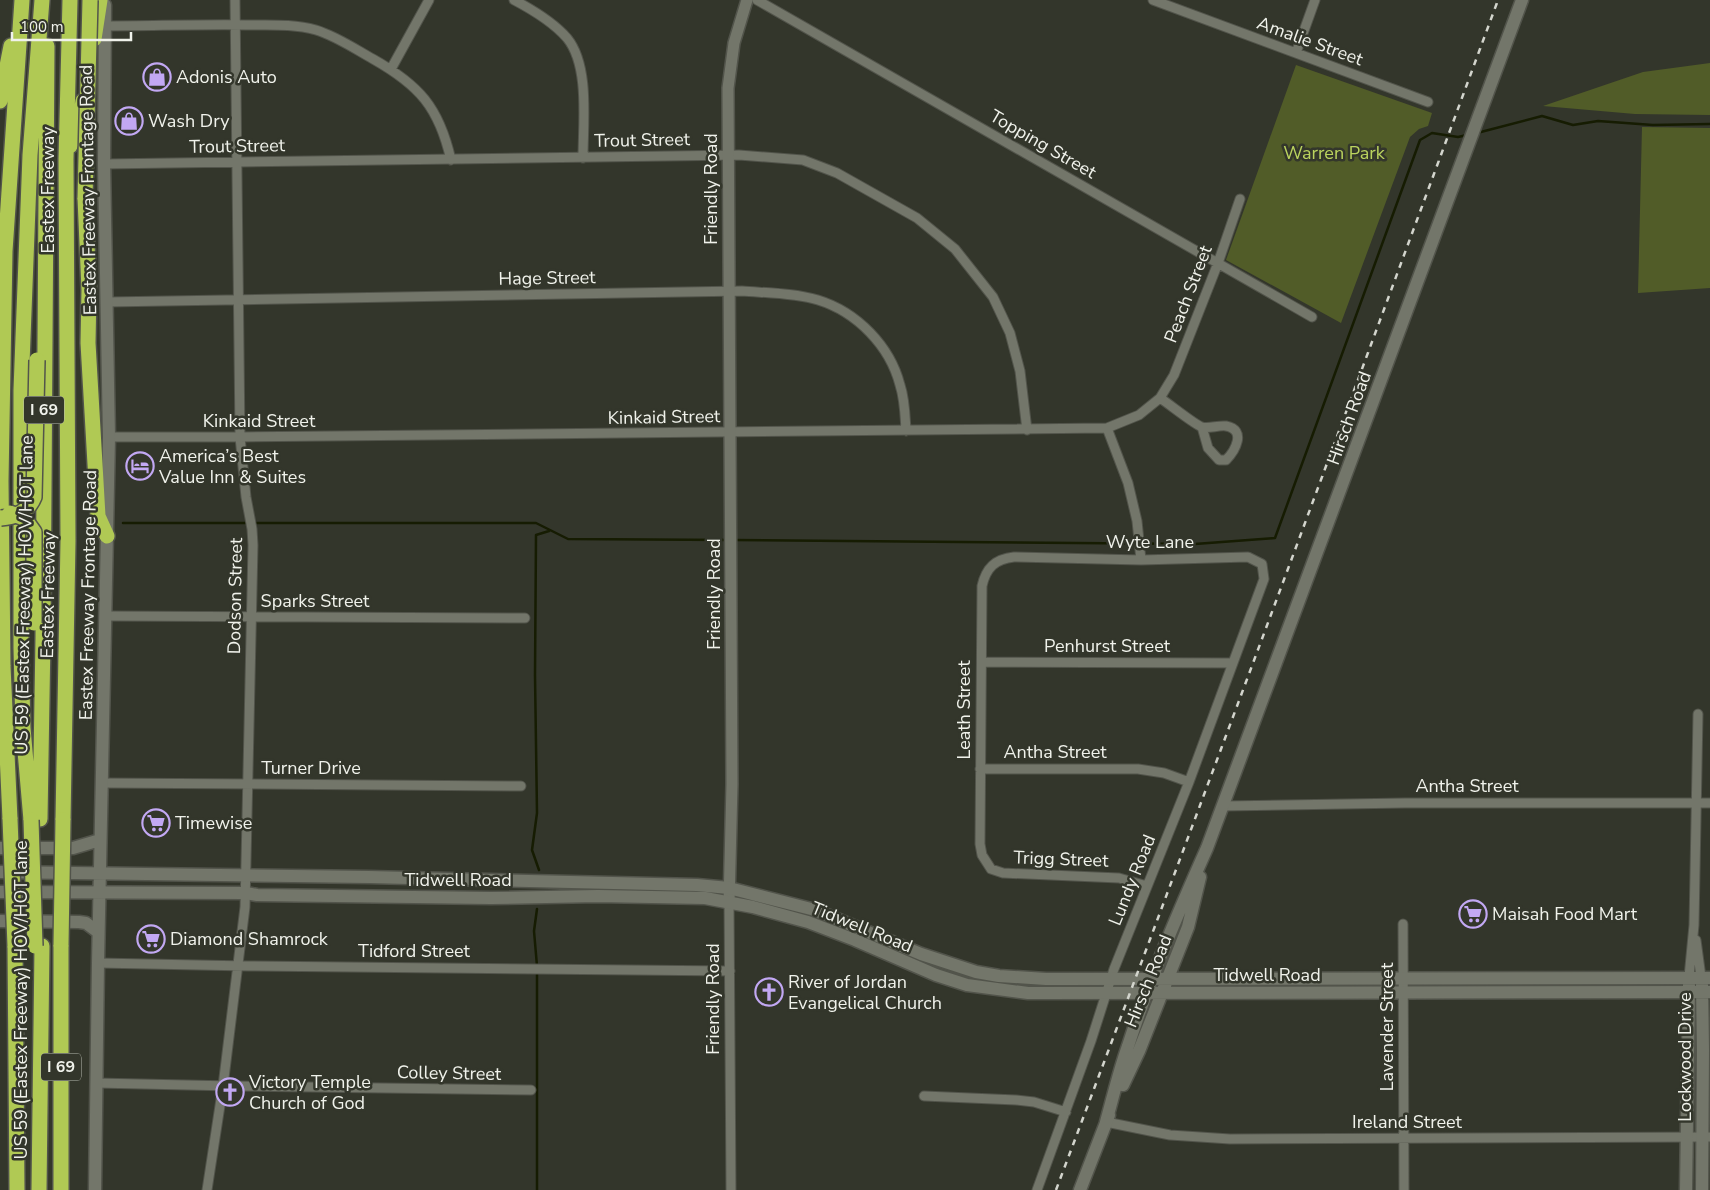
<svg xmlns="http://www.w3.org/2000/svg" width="1710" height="1190" font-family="'Nunito Sans',sans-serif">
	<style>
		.green { fill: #515c28 }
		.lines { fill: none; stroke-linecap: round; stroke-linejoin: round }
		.stream { stroke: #161c02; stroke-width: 2.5 }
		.minor-casing { stroke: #52544b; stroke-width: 11 }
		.tertiary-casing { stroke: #52544b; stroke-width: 14 }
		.secondary-casing { stroke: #52544b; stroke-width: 15 }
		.motorway-casing { stroke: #52544b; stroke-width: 18 }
		.minor { stroke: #73766a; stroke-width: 9 }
		.tertiary { stroke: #73766a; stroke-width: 11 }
		.secondary { stroke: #73766a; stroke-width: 12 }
		.motorway { stroke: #b0c954; stroke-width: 15 }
		.rail { stroke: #d3d5cd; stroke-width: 2.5; stroke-dasharray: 6 6; stroke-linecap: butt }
		.motorway-bridge-casing { stroke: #52544b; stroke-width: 18; stroke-linecap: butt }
		.motorway-bridge { stroke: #b0c954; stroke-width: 15 }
		.labels { text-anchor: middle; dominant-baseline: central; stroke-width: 5; stroke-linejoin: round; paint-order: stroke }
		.shield { fill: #33362b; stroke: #b7bab1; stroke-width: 1 }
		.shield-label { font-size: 16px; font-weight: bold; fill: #f0f2eb }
		.street-label { font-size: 18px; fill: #f0f2eb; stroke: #33362b }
		.poi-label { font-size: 18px; fill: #f0f2eb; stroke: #33362b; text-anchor: start }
		.park-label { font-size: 18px; fill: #bbd45e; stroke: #33362b }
	</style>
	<rect width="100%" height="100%" fill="#33362b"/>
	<path class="green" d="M1710,63V115L1635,114L1543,106L1643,72Z
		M1296,65L1432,113L1428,126L1419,129L1410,137L1341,323L1226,260Z
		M1642,127L1710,128V288L1638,293Z"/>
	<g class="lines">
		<path class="stream" d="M1477,133L1542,116L1573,125L1598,121L1653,125L1710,124
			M123,523H536L568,539L728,540
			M733,540L1195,544L1275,538L1420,140L1432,133L1458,137L1467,135
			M539,870L532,850L537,813L535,675L536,535L549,531
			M537,966L534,931L537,909
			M537,972V1190"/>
		<g class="minor-casing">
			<path id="minor" d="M514,0C533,10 553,22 567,38C590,66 583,123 583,158
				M757,0L1312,317
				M1153,0L1428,102
				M104,26C153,26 202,24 252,25C273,25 295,24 316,30C336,36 355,49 373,59C419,85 439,107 451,160
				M1296,53L1315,0
				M391,69L429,0
				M104,164L739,155L803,160L837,173L917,218L955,249L993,297L1010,333L1020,371L1027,430
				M107,302L742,291C767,293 794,293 818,300C857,312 890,346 900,385C905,400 905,415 906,431
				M1160,398C1168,403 1195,425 1202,427C1209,429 1218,425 1226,426C1247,430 1235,451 1226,460H1219L1208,448L1202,427
				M1107,428L1128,483L1137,521L1141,560
				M109,437H240L1107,428L1139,415L1160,398L1174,375L1218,263L1240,199
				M105,616L525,618
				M982,662L1233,663
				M980,769H1138L1164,773L1189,782
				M101,783L521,786
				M1223,806L1405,803H1710
				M729,903L731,1190
				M1403,924L1404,1190
				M1696,940L1701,977
				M98,963L248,966L730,971
				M1689,977L1694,925L1698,714
				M96,1083L232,1086L531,1090
				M924,1096L1016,1100L1034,1102L1066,1112
				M1106,1122L1170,1135L1230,1139L1710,1137
				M207,1190L223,1086L245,907L253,545L252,529L246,497L240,437L235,0
				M1037,1190L1091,1041L1114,969L1189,782L1264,579L1262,564L1248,557L1141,560L1014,557C995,559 986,568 982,586L980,844L982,855L991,869L1003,873L1119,878L1147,886"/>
		</g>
		<g class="tertiary-casing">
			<path id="tertiary" d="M729,903L732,784L728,88L734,43L747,0"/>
		</g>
		<g class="secondary-casing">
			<path id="secondary" d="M0,848H73L100,840
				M0,872L369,877L697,885L729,888L815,910L921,954L976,972L999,976L1046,979L1710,978
				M0,892L246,893L257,895L491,898L598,896L705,898L753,907L808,922L855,940L936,975L967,985L1028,993L1710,992
				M0,921L79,922L86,923L98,932
				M1702,985L1703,1050L1702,1190
				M1123,1085L1139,1051L1188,927L1200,877
				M1106,1122C1113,1097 1119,1071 1128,1046C1150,978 1178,913 1207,848L1522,0
				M95,1190L98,963L109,437L104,164L105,5
				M1080,1190L1109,1115
				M1686,1190L1689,985"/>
		</g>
		<g class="motorway-casing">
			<path id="motorway" d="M94,39L100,0
				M0,101L11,46
				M70,146L80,118L83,101
				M85,198L89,290L88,343L98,516L107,536
				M10,819L3,666L1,481L5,251L22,0
				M40,819L43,638L47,46
				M31,820L23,728L21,648V390L30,155L42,0
				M63,820L68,541L66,159L70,0
				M15,946L17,1190
				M39,1190L42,946
				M61,1190V945"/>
		</g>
		<use href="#minor" class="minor"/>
		<use href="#tertiary" class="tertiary"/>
		<use href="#secondary" class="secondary"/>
		<use href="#motorway" class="motorway"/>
		<path class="rail" d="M1056,1190C1205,794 1352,397 1498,0"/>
		<g class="motorway-bridge-casing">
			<path id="motorway-bridge" d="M85,198L90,0
				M10,513L24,518L34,532V623
				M1,518C16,517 28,512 34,497L37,360
				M10,819L15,946
				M31,820L35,946
				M61,945L63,820"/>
		</g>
		<use href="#motorway-bridge" class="motorway-bridge"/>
	</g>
	<defs>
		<g id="shop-ring" transform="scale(1.4375)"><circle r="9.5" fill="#33362b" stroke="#c2a8f3" stroke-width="1.5"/><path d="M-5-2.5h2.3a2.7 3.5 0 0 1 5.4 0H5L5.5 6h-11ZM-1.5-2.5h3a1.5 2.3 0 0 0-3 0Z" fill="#c2a8f3"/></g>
		<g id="hotel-ring" transform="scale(1.4375)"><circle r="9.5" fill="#33362b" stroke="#c2a8f3" stroke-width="1.5"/><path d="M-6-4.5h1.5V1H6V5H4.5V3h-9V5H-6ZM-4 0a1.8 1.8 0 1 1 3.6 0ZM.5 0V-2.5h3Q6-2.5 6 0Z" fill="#c2a8f3"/></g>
		<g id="supermarket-ring" transform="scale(1.4375)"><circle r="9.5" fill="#33362b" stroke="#c2a8f3" stroke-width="1.5"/><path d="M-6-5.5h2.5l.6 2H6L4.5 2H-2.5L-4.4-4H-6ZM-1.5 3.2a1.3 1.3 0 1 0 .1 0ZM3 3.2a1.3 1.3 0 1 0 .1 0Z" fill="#c2a8f3"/></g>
		<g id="church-ring" transform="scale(1.4375)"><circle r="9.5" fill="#33362b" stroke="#c2a8f3" stroke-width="1.5"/><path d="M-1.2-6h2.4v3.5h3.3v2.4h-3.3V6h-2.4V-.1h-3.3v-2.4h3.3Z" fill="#c2a8f3"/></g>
	</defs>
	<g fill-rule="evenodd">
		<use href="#shop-ring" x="157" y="77"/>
		<use href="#shop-ring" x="129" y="121"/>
		<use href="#hotel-ring" x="140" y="466"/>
		<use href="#supermarket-ring" x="156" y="823"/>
		<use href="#supermarket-ring" x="1473" y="914"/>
		<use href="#supermarket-ring" x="151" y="939"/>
		<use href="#church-ring" x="769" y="992"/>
		<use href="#church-ring" x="230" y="1092"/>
	</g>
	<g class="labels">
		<g class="shield">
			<rect x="24" y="396.5" width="40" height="27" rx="4"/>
			<rect x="41" y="1053.5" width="40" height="27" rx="4"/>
		</g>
		<g class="shield-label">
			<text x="44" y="410">I 69</text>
			<text x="61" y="1067">I 69</text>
		</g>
		<g class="street-label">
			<text transform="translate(1310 41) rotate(20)">Amalie Street</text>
			<text transform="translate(642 140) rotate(-1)">Trout Street</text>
			<text transform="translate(1043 144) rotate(30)">Topping Street</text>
			<text transform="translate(237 146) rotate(-1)">Trout Street</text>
			<text transform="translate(711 189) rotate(-90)">Friendly Road</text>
			<text transform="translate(48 190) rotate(-90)">Eastex Freeway</text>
			<text transform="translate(88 190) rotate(-91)">Eastex Freeway Frontage Road</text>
			<text transform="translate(547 278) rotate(-1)">Hage Street</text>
			<text transform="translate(1188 294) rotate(-69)">Peach Street</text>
			<text transform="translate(664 417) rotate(-1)">Kinkaid Street</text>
			<text transform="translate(1349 418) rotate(-70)">Hirsch Road</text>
			<text x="259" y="421">Kinkaid Street</text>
			<text x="1150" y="542">Wyte Lane</text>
			<text transform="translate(714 594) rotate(-90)">Friendly Road</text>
			<text transform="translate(24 595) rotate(-89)">US 59 (Eastex Freeway) HOV/HOT lane</text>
			<text transform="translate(48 595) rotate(-89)">Eastex Freeway</text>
			<text transform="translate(88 595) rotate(-89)">Eastex Freeway Frontage Road</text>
			<text transform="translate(235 596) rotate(-89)">Dodson Street</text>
			<text x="315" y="601">Sparks Street</text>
			<text x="1107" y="646">Penhurst Street</text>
			<text transform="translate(964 710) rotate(-90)">Leath Street</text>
			<text x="1055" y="752">Antha Street</text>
			<text x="311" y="768">Turner Drive</text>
			<text x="1467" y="786">Antha Street</text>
			<text transform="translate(1061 859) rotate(2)">Trigg Street</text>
			<text x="458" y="880">Tidwell Road</text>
			<text transform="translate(1132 880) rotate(-68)">Lundy Road</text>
			<text transform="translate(862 927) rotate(22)">Tidwell Road</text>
			<text x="414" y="951">Tidford Street</text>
			<text x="1267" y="975">Tidwell Road</text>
			<text transform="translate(1148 981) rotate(-68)">Hirsch Road</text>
			<text transform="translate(713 999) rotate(-90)">Friendly Road</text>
			<text transform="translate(21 1000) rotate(-90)">US 59 (Eastex Freeway) HOV/HOT lane</text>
			<text transform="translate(1387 1027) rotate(-90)">Lavender Street</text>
			<text transform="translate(1685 1057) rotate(-90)">Lockwood Drive</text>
			<text transform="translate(449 1073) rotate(1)">Colley Street</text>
			<text x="1407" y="1122">Ireland Street</text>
		</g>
		<g class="poi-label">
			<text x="176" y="77">Adonis Auto</text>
			<text x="148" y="121">Wash Dry</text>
			<text x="159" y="456">America’s Best<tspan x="159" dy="21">Value Inn &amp; Suites</tspan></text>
			<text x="175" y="823">Timewise</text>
			<text x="1492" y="914">Maisah Food Mart</text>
			<text x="170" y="939">Diamond Shamrock</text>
			<text x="788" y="982">River of Jordan<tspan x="788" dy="21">Evangelical Church</tspan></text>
			<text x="249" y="1082">Victory Temple<tspan x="249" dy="21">Church of God</tspan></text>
		</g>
		<g class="park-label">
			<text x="1334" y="153">Warren Park</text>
		</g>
	</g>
	<path d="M12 32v8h119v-8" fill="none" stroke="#f0f2eb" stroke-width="2.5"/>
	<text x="20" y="32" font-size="15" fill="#f0f2eb" stroke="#33362b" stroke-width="4" paint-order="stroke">100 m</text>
</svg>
